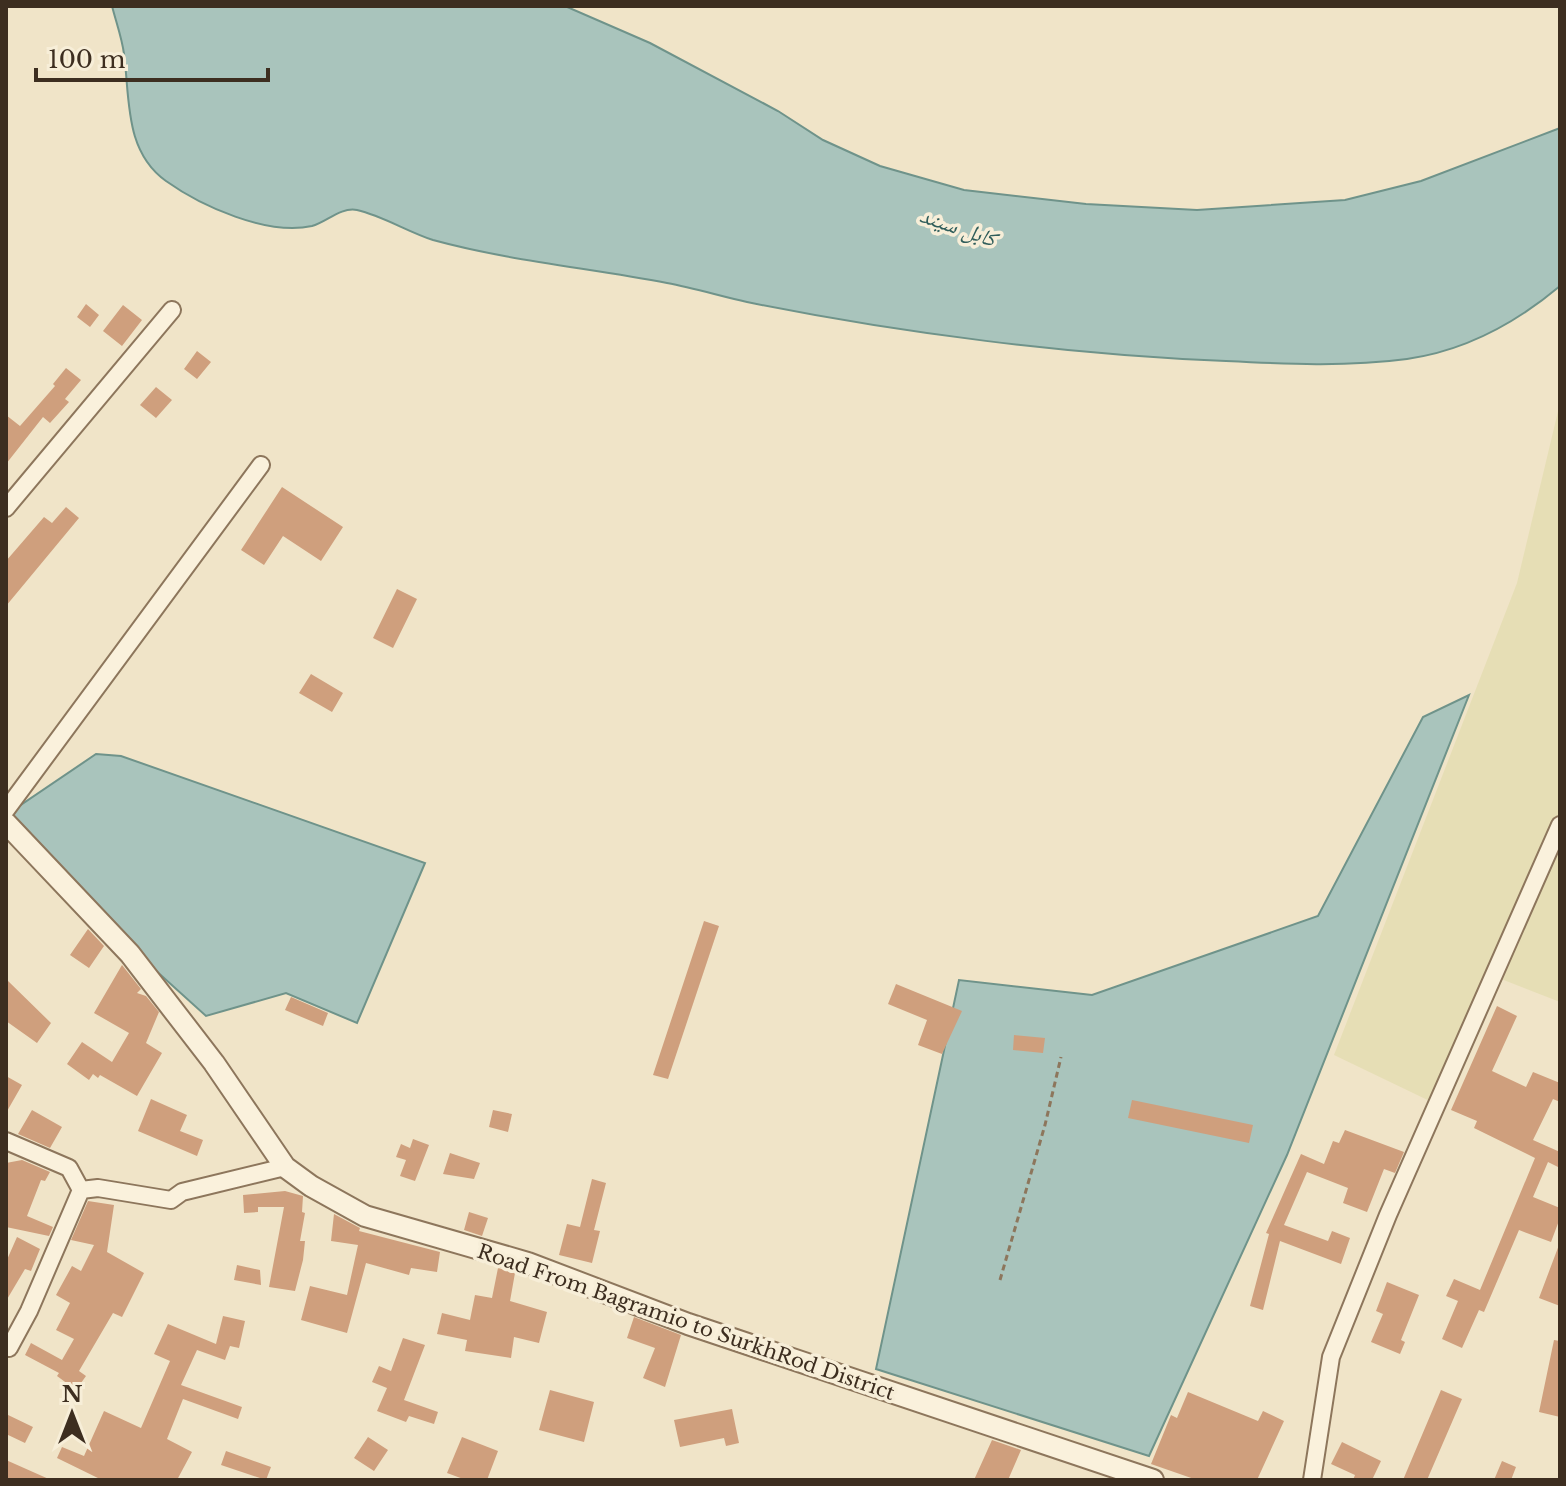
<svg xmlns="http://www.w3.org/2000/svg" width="1566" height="1486" font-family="'Libre Baskerville','Noto Naskh Arabic',serif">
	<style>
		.farmland { fill: #e6deb5 }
		.water { fill: #a9c4bc; stroke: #6f938a; stroke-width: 2 }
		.building { fill: #cf9f7d }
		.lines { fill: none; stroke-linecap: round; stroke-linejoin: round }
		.minor-casing { stroke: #8d765c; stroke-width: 20 }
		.tertiary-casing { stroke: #8d765c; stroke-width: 24 }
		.path { stroke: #8d765c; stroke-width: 3; stroke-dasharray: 6 4; stroke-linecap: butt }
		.minor { stroke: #faf1dc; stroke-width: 16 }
		.tertiary { stroke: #faf1dc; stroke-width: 20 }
		.labels { text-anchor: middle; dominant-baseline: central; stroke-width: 7; stroke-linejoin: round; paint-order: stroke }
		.street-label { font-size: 20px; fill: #3d2e20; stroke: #f7eed8 }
		.water-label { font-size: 22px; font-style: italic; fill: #2f5d5a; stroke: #f7eed8 }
	</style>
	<rect width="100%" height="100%" fill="#f0e4c8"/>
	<path class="farmland" d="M1560,403V1002L1491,975L1438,1105L1334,1055L1517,583Z"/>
	<path class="water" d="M112,6H565L650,43L778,111L823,140L880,166L964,190L1086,204L1197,210L1345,200L1421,181L1560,128V286C1516,323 1464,351 1407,359C1347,367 1286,364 1226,361C1072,355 899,333 747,302C720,296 694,288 667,283C589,268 510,261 433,240C408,232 383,216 357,210C340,207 327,222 312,226C267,236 201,206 166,181C124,151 130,98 124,54C122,38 116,22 112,6Z
		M1469,695L1287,1155L1149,1456L876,1369L959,980L1092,995L1318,916L1423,717Z
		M96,754L121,756L425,863L357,1023L286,993L206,1016L143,959L9,813Z"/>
	<path class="building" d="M86,304L99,315L90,327L77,317Z
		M123,305L142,320L122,346L103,331Z
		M197,351L211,362L197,379L184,369Z
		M66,368L81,380L65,399L69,402L50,423L43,417L6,464V415L20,426L55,386L53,384Z
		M156,387L172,400L156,418L140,405Z
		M282,487L343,527L321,561L283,536L264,565L241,550Z
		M66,507L79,518L6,606V561L44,517L52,523Z
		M397,589L417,599L393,648L373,638Z
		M311,674L343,693L332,712L299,693Z
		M704,921L719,926L668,1079L653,1075Z
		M88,929L104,946L89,968L70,955Z
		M122,965L141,989L137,993L146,996L159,1012L146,1043L162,1053L137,1096L100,1075L98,1078L93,1074L89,1080L67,1064L82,1042L112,1062L129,1033L94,1013Z
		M6,979L51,1023L37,1043L6,1021Z
		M896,984L962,1011L942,1054L918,1045L927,1020L888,1004Z
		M291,997L328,1013L323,1026L285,1010Z
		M1497,1006L1517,1016L1492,1071L1526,1087L1533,1072L1560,1083V1102L1553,1099L1533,1140L1560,1152V1168L1548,1162L1533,1197L1560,1208V1218L1551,1242L1519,1230L1484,1312L1479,1310L1462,1348L1442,1339L1458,1301L1446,1296L1454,1279L1480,1290L1535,1158L1474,1128L1477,1121L1451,1110Z
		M1014,1035L1045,1038L1043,1053L1013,1050Z
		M6,1076L22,1085L6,1113Z
		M151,1099L187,1115L180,1131L203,1140L197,1156L138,1131Z
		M1132,1100L1253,1125L1249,1143L1128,1118Z
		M32,1110L62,1127L50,1148L18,1134Z
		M493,1110L512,1114L508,1132L489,1127Z
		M1345,1130L1404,1152L1395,1173L1384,1169L1367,1212L1343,1203L1348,1188L1307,1172L1284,1225L1328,1241L1332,1231L1350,1238L1341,1264L1280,1241L1263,1310L1250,1306L1269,1234L1266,1233L1301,1154L1324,1164L1333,1141L1339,1143Z
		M413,1139L429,1145L415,1181L400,1176L406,1160L396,1157L401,1144L410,1148Z
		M450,1153L480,1163L474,1179L443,1174Z
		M22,1160L50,1172L45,1181L41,1180L27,1216L53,1227L49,1236L6,1227V1163Z
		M592,1179L606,1183L594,1230L600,1231L592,1263L559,1255L567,1224L580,1227Z
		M285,1191L303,1196L302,1212L305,1213L300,1241H305L303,1260L295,1291L269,1287L284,1207H258V1212L244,1213L243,1195Z
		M88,1201L114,1205L107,1252L144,1273L122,1317L113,1313L79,1371L86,1376L76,1390L57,1376L59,1373L25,1355L31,1343L62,1360L74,1339L56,1330L70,1303L56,1295L72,1266L81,1271L94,1245L71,1240Z
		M469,1212L488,1218L482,1236L464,1230Z
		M334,1214L360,1228L359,1231L440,1252L437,1272L411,1268L409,1275L366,1263L347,1333L301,1320L310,1286L347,1295L358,1245L331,1241Z
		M17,1237L40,1249L31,1271L25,1269L6,1301V1262Z
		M1559,1245H1560V1306L1539,1298Z
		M237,1265L260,1270L261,1285L234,1280Z
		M498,1268L515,1273L510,1301L547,1312L539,1343L514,1337L511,1358L465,1351L467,1340L437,1334L442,1313L470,1320L475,1295L492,1298Z
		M1387,1282L1419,1295L1401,1340L1405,1342L1400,1354L1371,1342L1383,1314L1376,1311Z
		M223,1316L245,1321L239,1348L230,1346L225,1360L197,1350L181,1385L242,1407L238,1419L183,1399L167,1439L192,1452L177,1480H102L57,1458L62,1447L84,1456L104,1411L141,1428L170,1361L154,1354L168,1324L216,1344Z
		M634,1317L681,1335L665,1387L643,1378L655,1348L627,1338Z
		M403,1338L425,1345L404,1400L438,1412L434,1424L409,1416L406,1422L377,1411L387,1388L372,1382L379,1366L391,1371Z
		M1554,1340L1560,1341V1417L1539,1412Z
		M550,1390L594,1402L584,1442L539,1430Z
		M1441,1390L1462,1399L1427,1480H1403Z
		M1188,1392L1258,1421L1263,1411L1284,1421L1257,1480H1197L1151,1464L1171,1415L1177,1418Z
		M732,1409L739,1443L726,1446L724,1438L680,1447L674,1420Z
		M6,1414L33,1427L25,1443L6,1434Z
		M368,1437L388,1450L374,1471L354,1458Z
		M462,1437L498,1451L487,1480H466L447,1473Z
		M992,1440L1021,1450L1008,1480H974Z
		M1342,1442L1381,1461L1372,1480H1353L1355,1475L1331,1464Z
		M226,1451L271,1467L266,1480L221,1465Z
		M6,1460L51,1480H6Z
		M1502,1461L1516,1467L1511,1480H1494Z"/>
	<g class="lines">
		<g class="minor-casing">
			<path id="minor" d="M6,508L172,310
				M6,810L261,465
				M6,1141L69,1168L81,1190
				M9,1348L29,1311L81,1190L98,1188L171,1200L182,1192L285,1167
				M1312,1480L1331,1357L1388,1215L1560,825"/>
		</g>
		<g class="tertiary-casing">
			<path id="tertiary" d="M6,823L130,954L214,1063L285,1167L311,1186L365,1216L528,1263L688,1324L1153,1480"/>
		</g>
		<path class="path" d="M1000,1280L1045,1125L1061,1057"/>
		<use href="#minor" class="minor"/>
		<use href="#tertiary" class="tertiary"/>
	</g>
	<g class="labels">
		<g class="street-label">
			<text transform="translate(686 1322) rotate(19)">Road From Bagramio to SurkhRod District</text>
		</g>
		<g class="water-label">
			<text transform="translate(958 227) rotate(19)">کابل سيند</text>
		</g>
	</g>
	<rect width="1566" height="1486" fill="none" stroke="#3d2e20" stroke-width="16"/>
	<g transform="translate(72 1414)" stroke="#f7eed8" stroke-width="6" paint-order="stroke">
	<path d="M0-6L14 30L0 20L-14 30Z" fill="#3d2e20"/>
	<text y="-12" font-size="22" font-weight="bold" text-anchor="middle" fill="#3d2e20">N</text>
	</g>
	<path d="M36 68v12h232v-12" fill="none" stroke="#3d2e20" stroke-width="4"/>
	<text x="48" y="68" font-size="24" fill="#3d2e20" stroke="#f7eed8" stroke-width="6" paint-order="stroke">100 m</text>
</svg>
